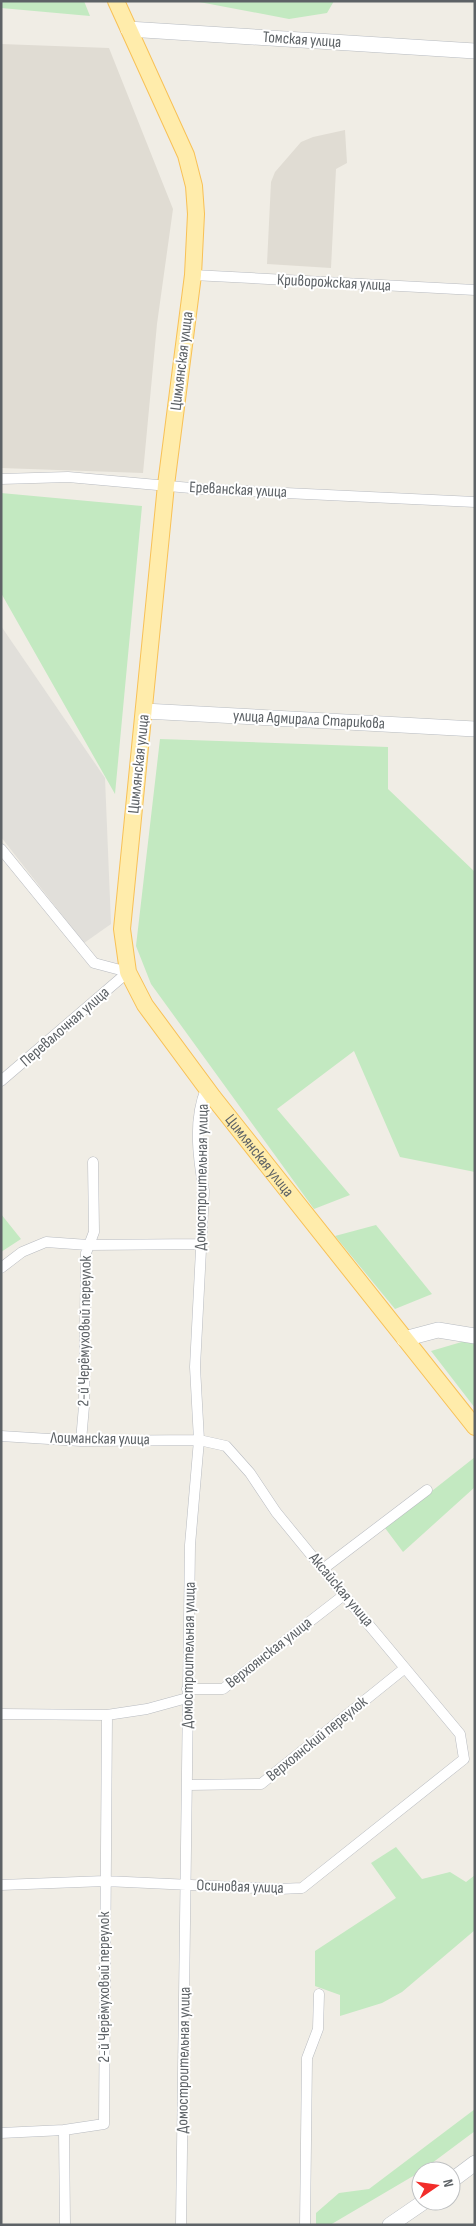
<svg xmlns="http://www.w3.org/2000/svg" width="476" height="2226" font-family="'Sofia Sans Condensed',sans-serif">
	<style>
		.industrial { fill: #e1dfda }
		.education { fill: #e0dcd3 }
		.green { fill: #c3e9c1 }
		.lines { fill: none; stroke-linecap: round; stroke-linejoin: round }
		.street-casing { stroke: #b8bbc0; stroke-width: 11 }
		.secondary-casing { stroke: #b7bbc0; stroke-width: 16 }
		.primary-casing { stroke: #f8c156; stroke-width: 18 }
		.street { stroke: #fff; stroke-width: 10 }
		.secondary { stroke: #fff; stroke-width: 15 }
		.primary { stroke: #ffecab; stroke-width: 16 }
		.labels { text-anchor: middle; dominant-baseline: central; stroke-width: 4; stroke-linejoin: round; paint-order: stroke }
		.street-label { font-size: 16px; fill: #5d6266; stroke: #fff }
	</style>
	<rect width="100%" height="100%" fill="#f0ede5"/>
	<path class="industrial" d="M1,626L105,778L111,924L84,943L1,837Z"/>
	<path class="education" d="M1,44L109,48L173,209L157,324L143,473L1,468Z
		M345,130L347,163L336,169L331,268L267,264L271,182L275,172L301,142L313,137Z"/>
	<path class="green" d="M1,1H84L90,16L1,8Z
		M194,1H334L327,13L289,19Z
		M1,493L142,506L115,794L1,593Z
		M160,739L388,747V789L475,872V1172L400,1157L354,1051L277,1109L350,1195L314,1209L151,984L136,946Z
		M1,1214L21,1239L1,1252Z
		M376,1225L432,1294L395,1309L335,1236Z
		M465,1341L475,1343V1408L431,1351Z
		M475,1457V1487L403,1552L385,1528Z
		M396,1847L422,1879L450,1872L466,1882L475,1875V1930L402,1992L382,2003L340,2016V1995L315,1986V1951L396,1898L371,1863Z
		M475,2109V2131L420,2172L330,2225H316V2213L339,2193L369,2189Z"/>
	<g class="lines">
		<g class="street-casing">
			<path id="street" d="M193,275L475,290
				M1,479L68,477L202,489L475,502
				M1,849L94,963L128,972
				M1,1081L128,972
				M1,1268L22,1252L46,1242L88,1245L202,1244
				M1,1436L81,1441L199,1440L226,1446L250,1473L276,1512L344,1595L460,1734L464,1759L302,1888L279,1889L105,1881L1,1885
				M81,1441L84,1406L86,1253L94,1232L93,1162
				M323,1569L427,1490
				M187,1689H223L344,1595
				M1,1714L107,1715L147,1709L187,1698
				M188,1785L261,1784L405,1668
				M1,2133L64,2130
				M65,2225L64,2130L104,2124L107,1715
				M181,2225L190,1545L199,1440L195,1367L204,1191C198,1158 193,1120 206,1089
				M305,2225L307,2058L318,2029L319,1994"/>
		</g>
		<g class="secondary-casing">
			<path id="secondary" d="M128,29L475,51
				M144,711L475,729
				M404,1339L438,1330L475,1336
				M451,2181L475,2163
				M390,2225L425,2201"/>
		</g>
		<g class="primary-casing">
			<g id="primary">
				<path id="s1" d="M116,1L186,155L194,186L196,214L193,275L166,485L122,929L128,972L145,1005L213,1097L475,1427"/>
			</g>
		</g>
		<use href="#street" class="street"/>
		<use href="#secondary" class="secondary"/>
		<use href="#primary" class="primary"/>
	</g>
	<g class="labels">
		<g class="street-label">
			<text transform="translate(302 40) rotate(4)">Томская улица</text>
			<text transform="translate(334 283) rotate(3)">Криворожская улица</text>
			<text transform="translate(182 361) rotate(-83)">Цимлянская улица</text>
			<text transform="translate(238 490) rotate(3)">Ереванская улица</text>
			<text transform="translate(309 720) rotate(3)">улица Адмирала Старикова</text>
			<text transform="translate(139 764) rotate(-84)">Цимлянская улица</text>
			<text transform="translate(65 1027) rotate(-41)">Перевалочная улица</text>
			<text stroke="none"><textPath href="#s1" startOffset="1218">Цимлянская улица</textPath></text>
			<text transform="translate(202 1177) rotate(-89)">Домостроительная улица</text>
			<text transform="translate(85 1331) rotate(-89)">2-й Черёмуховый переулок</text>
			<text transform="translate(100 1439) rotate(1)">Лоцманская улица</text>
			<text transform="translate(341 1590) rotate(50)">Аксайская улица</text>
			<text transform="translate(269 1653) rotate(-38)">Верхоянская улица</text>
			<text transform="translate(189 1655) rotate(-89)">Домостроительная улица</text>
			<text transform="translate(317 1739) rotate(-39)">Верхоянский переулок</text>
			<text transform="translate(240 1887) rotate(2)">Осиновая улица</text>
			<text transform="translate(104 1987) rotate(-90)">2-й Черёмуховый переулок</text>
			<text transform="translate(184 2060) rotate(-89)">Домостроительная улица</text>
		</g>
	</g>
	<rect width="476" height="2226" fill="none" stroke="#5d6266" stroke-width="5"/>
	<g transform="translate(436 2186) rotate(77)"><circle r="24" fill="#ffffff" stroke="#bec0c2"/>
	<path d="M0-4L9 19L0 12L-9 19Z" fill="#f22d2a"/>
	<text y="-8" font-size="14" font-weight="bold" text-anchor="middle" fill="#5d6266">N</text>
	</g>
</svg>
